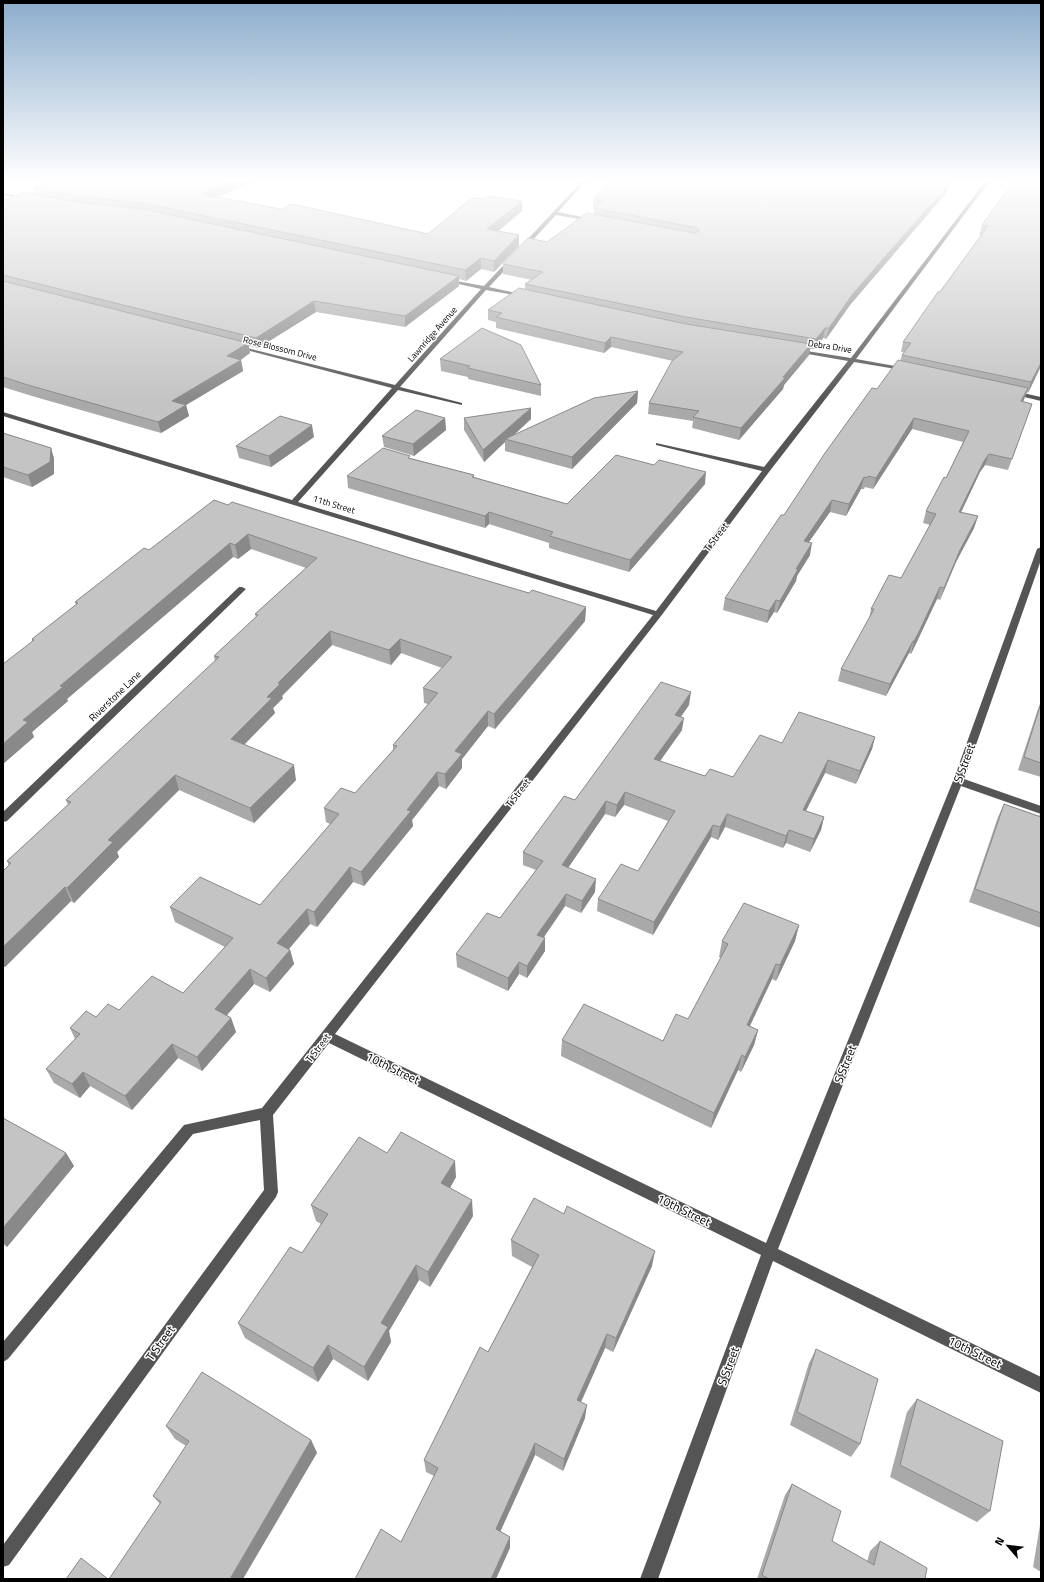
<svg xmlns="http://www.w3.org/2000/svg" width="1044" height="1582" font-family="'Titillium Web',sans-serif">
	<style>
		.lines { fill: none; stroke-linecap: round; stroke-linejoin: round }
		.minor { fill: #555; fill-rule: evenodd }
		.wall { fill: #a9a9a9 }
		.shaded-wall { fill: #898989 }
		.building { fill: #c4c4c4; stroke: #898989 }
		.labels { text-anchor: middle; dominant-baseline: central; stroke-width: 3; stroke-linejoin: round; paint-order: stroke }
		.far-street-label { font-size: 9px; fill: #000; stroke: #fff }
		.street-label { font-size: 10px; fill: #000; stroke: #fff }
		.near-street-label { font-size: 12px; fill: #000; stroke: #fff }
	</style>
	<rect width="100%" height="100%" fill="#fff"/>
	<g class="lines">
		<path class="minor" d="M584,179H588L558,212L596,220V222L556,215L489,287L525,295V297L486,290L400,387L462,403V405L398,390L298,502L656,611L762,471L656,445V443L764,467L848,361L796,352L794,351V349L851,358L987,179H991L856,359L906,368L908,369V371L854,362L769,472L661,616L335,1034L766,1243L953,781L1037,549L1041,547V560L964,779L1041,806V814L961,786L778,1249L1041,1377V1393L773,1261L658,1579H640L761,1255L329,1043L273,1115L278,1192L276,1197L9,1565L3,1567V1545L264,1190L260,1120L193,1134L8,1359L3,1362V1342L184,1125L262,1108L653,615L3,416V412L292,500L392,388L235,347V345L395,385L481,289L445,281V279L484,286Z
			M3,193L27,198L29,199L27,200L3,195Z
			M1014,391L1041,397V401L1012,394L1011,393Z
			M239,587H242L246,589L7,821L3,822V812Z"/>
	</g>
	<path class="wall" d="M30,179H258L218,197L281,209L428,234L522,211L498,231L519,235V246L494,272L481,269L466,281L459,279V286L405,327L316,312L258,348L249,346L250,353L241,360L243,371L186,405L189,416L161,433L32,396L3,387V201L35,194L33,188L46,183L31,180Z
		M614,179H955L949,185L947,192L874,277L850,305L826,339L823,338L814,349H810L809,355L784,385L783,389L739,440L692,428L693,421L648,414L649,403L673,361L611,347L604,353L496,328V322L488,320V310L525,290V284L532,280L503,274V264L547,242L594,214V209H593V199Z
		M1041,179V366L1028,393L1027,392L1023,402L1032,404L1008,470L985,465L980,472L961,512L978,516L974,528L956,562L940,600L937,599L915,646L911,654L909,653L886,696L838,681L841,669L869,619L871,609L901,578L930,525L923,523L926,511L946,478L963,442L912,429L873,489L865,487L864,489H861L846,516L830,512L809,542L810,555L797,576L796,581L777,613L774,612L767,623L723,610L725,598L784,515L877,389L900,361L902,355L904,352H901L903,342L981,235H979L982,225Z
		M482,328L541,385V396L468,379V377L441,371L440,359Z
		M638,391L637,403L572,469L505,451V442L484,462L464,430V418L531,419L513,436Z
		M445,418L446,430L414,456L384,447L382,436Z
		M3,433L51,448L54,459V474L32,487L3,477Z
		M314,437L271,467L239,458L236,446Z
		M410,458L474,475V477L567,504L705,484L629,572L549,548V543L489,524L485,528L348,488L347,476Z
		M228,505L529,593L586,607L585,621L495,729L488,726L462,759V768L446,789L439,786L412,820L413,826L364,886L353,882L317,927L310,924L289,949L290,950L294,964L270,992L254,984L227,1015L231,1018L236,1032L202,1071L178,1058L132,1110L90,1086L80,1098L54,1083L46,1069L75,1039L70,1028L96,1017L183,993L225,947L175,922L170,907L260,905L330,824L326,822L324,808L355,793L393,750V745L428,704L424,703L423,688L442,668L401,653L391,665L332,645L282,696L283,698L273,708L275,713L244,745L296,780L254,823L179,790L117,852L119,857L74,903L71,901L5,967H3V871L9,866L7,861L68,805L66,800L215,661L214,656L256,617L255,614L306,568L251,549L238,559L233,557L67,699L68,701L32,732L34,737L3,764L32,641V639L76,605L75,602L149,550Z
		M1041,701V777L1018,770L1038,709Z
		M689,705L681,717L682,730L660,761L705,776L733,777L782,743L875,737L872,749L856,784L825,773L806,811L824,817L821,830L810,852L786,843L783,848L725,827L718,840L711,837L653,935L597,911L598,899L638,871L668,821L624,805L615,817L605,814L568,868L595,892L581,913L565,906L544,937L545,951L527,978L519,974L508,991L457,967L456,954L500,918L536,870L523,865V852L575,800Z
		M1004,804L1039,816L1041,812V928L969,902L998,817Z
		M799,925L795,941L776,981L772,979L750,1026L758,1030L754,1045L741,1072L738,1070L711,1128L561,1056L562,1040L663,1041L688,1019L721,958L719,957L722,941Z
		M3,1118L66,1153L74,1166L7,1247L3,1244Z
		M387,1153L456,1177L450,1188L473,1216L430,1287L419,1280L389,1331L391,1342L368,1381L333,1359L318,1382L245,1338L238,1323L302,1253L321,1224L316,1221L311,1205Z
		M511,1240L652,1266L613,1352L605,1348L581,1402L585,1418L563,1471L535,1455L500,1531L510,1537V1548L401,1542L434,1476L426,1472L424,1460L488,1352L532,1267L512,1256Z
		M816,1349L860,1444L851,1457L790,1425L809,1363Z
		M917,1399L990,1511L977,1522L890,1477L907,1412Z
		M166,1426L311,1440L317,1453L160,1504L153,1496L186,1446L175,1439Z
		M792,1484L832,1541L867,1562L870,1551L880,1541L925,1579H757L785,1495Z
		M1041,1519V1572L1033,1567Z"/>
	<path class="shaded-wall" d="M235,179H258L203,204L201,194Z
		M949,179H955L949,185L947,192L874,277L850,305L826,339L829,328L852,295Z
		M522,201V211L488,240L487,229Z
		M519,235V246L494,272V261Z
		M481,258V269L466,281L465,270Z
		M459,276V286L405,327V316Z
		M314,301L316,312L258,348L256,338Z
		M825,328L823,338L814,349L816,339Z
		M611,337V347L604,353L605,343Z
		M248,343L250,353L232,365L241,360L243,371L186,405L189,416L161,433L158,422L172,401L227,356Z
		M811,344L809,355L784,385L783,389L739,440L741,428Z
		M1041,363V366L1028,393L1031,382Z
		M1028,388L1024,399L1018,412L1021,401Z
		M638,391L637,403L572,469V457Z
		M531,408V419L508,440L505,439V442L484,462L483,450Z
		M445,418L446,430L414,456L413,444Z
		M914,418L912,429L873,489L876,478Z
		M312,425L314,437L271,467L269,456Z
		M51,448L54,459V474L32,487L28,475Z
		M989,454L985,465L980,472L956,523L959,512L984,461Z
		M706,472L705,484L629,572L630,560Z
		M864,477L861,489L846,516L849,504Z
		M832,500L830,512L801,553L804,541Z
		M489,512V524L485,528V516Z
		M978,516L974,528L956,562L940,600L944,588L960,550Z
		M248,534L251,549L238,559L235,545Z
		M230,543L233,557L67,699L68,701L32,732L34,737L3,764V744L23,720L60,686Z
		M812,543L810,555L797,576L796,581L777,613L780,601L796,569Z
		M940,587L937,599L911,654L914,641Z
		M776,600L774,612L767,623L769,611Z
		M586,607L585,621L495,729L494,714Z
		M330,631L332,645L282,696L283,698L273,708L275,713L235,754L231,739L278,683Z
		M400,639L401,653L391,665L389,650Z
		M913,641L909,653L886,696L890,684Z
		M691,692L689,705L673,727L675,715Z
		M488,711V726L462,759V768L446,789L445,774L455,751Z
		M684,718L682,730L653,771L654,759Z
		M875,737L872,749L856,784L860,771Z
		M828,760L825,773L800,822L803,810Z
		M294,765L296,780L254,823L250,808Z
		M437,772L439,786L412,820L413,826L364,886L361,872L407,810Z
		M175,775L179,790L117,852L119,857L74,903L67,888L108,840Z
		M625,792L624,805L615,817L617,805Z
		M606,801L605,814L561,878L562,865Z
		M727,814L725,827L718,840L720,827Z
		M824,817L821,830L810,852L814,839Z
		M713,825L711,837L653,935L654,922Z
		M789,830L786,843L783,848L786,836Z
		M350,867L353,882L317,927L314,912Z
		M596,879L595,892L581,913L582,901Z
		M65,887L71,901L5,967L3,964V947Z
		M566,894L565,906L537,947V935Z
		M307,909L310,924L281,958L277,943Z
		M799,925L795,941L776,981L780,965Z
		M545,938V951L527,978V966Z
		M290,950L294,964L270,992L266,978Z
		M519,962V974L508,991V978Z
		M776,964L772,979L743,1040L747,1025Z
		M250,969L254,984L220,1023L215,1009Z
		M231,1018L236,1032L202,1071L197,1057Z
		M758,1030L754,1045L741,1072L745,1057Z
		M172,1044L178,1058L132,1110L125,1096Z
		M742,1055L738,1070L711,1128L714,1113Z
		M83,1072L90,1086L80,1098L72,1084Z
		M66,1153L74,1166L7,1247L3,1241V1228Z
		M455,1161L456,1177L443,1200L441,1183Z
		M472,1200L473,1216L430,1287L428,1272Z
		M655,1251L652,1266L613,1352L616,1338Z
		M416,1265L419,1280L389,1331L391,1342L368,1381L364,1367L381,1323Z
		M607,1334L605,1348L576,1413L577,1400Z
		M328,1345L333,1359L318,1382L313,1368Z
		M587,1405L585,1418L563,1471L564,1459Z
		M311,1440L317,1453L243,1579H230Z
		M535,1443V1455L497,1539L496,1529Z
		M510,1537V1548L496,1579H491Z"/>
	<path class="building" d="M57,179H235L201,194L281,209L292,204L428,234L472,198L485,199L488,196L522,201L487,229L519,235L494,261L481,258L465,270L142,203L64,194L33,188Z
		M614,179H949L946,182L950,183L876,267L852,295L829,328H825L816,339L686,317L525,284L543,272L503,264L528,238L547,242L587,213L695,233L699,231L698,228L594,208L604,201L593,199Z
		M1016,179H1041V363L1031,382L902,355L911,343L903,342L938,292H940L988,226L982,225L995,207Z
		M25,192L63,200L142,209L459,276L405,316L314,301L256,338L3,275V201Z
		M3,281L248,343L227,356L241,360L172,401L186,405L158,422L28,385L3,377Z
		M519,288L686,324L811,344L783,377L785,378L741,428L693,417L699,411L649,403L672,361L683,352L611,337L605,343L496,317L502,313L488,310Z
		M482,328L521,345L541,385L468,368L470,366L440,359Z
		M898,360L1028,388L1021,401L1032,404L1012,459L989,454L984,461L959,512L978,516L960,550L944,588L940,587L918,634L914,641H913L890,684L841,669L874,609H871L889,575L901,578L936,514L926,511L944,477L946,478L969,431L914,418L876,478L868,476L867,478L864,477L849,504L832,500L804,541L812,543L796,569H798L780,601L776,600L769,611L725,598L781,515H784L825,453L872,388L877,389Z
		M638,391L572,457L505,439L594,398Z
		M531,408L483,450L464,418Z
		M416,410L445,418L413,444L382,436Z
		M280,416L312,425L269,456L236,446Z
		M3,433L51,448L50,462L28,475L3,467Z
		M383,448L410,456L408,458L474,475L472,477L567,504L616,455L654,465L659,460L706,472L630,560L550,536L553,532L489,512L485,516L347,476Z
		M214,500L228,505L232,502L410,558L529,593L532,590L586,607L494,714L488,711L455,751L462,754L445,774L437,772L407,810L411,811L361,872L350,867L314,912L307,909L277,943L290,950L266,978L250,969L215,1009L231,1018L197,1057L172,1044L125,1096L83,1072L72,1084L46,1069L80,1034L70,1028L86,1011L96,1017L108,1004L119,1010L152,976L183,993L233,938L170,907L200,877L260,905L339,814L324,808L341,788L355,793L397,746L393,745L438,693L423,688L452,657L400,639L389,650L330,631L278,683L280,684L267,697L272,698L231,739L294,765L250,808L175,775L108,840L113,842L67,888L65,887L3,947V871L11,863L7,861L71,802L66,800L219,657L214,656L258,615L255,614L317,558L248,534L235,545L230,543L60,686L63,687L23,720L28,722L3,744V664L34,640L32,639L78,603L75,602L144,548L149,550Z
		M661,682L691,692L675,715L684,718L654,759L705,776L710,769L733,777L760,735L782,743L799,712L875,737L860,771L828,760L803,810L824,817L814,839L789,830L786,836L727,814L720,827L713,825L654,922L598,899L621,864L638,871L675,811L625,792L617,805L606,801L562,865L596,879L582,901L566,894L537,935L545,938L527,966L519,962L508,978L456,954L487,913L500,918L543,861L523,852L564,796L575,800Z
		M1041,703V763L1024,757Z
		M1004,804L1041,817V913L975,889Z
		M744,903L799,925L780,965L776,964L747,1025L758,1030L745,1057L742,1055L714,1113L562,1040L584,1004L663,1041L676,1014L688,1019L728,944L722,941Z
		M3,1118L66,1153L3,1228Z
		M401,1132L455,1161L441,1183L472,1200L428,1272L416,1265L381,1323L388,1327L364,1367L328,1345L313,1368L238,1323L290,1247L302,1253L328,1214L311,1205L359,1137L387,1153Z
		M534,1198L564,1214L567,1206L655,1251L616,1338L607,1334L577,1400L587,1405L564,1459L535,1443L496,1529L510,1537L491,1579H355L381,1529L401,1542L438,1468L424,1460L480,1347L488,1352L539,1255L511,1240Z
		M816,1349L878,1379L860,1444L797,1412Z
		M202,1372L311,1440L230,1579H109L161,1502L153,1496L189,1441L166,1426Z
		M917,1399L1003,1441L990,1511L900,1465Z
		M792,1484L841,1511L832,1541L874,1565L880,1541L927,1568L925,1579H769L762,1575Z
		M81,1558L108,1579H66Z"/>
	<linearGradient id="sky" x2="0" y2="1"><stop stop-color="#8cadcc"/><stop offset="0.45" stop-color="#fff"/><stop offset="1" stop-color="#fff" stop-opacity="0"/></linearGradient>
	<rect width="1044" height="400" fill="url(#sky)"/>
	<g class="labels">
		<g class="far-street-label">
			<text transform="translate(432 334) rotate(-49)">Lawnridge Avenue</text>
			<text transform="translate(830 346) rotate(9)">Debra Drive</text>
			<text transform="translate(280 348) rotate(14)">Rose Blossom Drive</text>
			<text transform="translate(334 504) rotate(17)">11th Street</text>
		</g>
		<g class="street-label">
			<text transform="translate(716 537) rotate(-53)">T Street</text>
			<text transform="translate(115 696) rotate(-44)">Riverstone Lane</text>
			<text transform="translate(518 793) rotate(-52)">T Street</text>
			<text transform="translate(318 1048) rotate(-52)">T Street</text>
		</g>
		<g class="near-street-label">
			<text transform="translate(964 763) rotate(-70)">S Street</text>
			<text transform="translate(845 1064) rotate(-68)">S Street</text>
			<text transform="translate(393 1068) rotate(26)">10th Street</text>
			<text transform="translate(684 1210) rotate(26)">10th Street</text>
			<text transform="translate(160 1343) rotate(-54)">T Street</text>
			<text transform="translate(975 1352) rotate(26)">10th Street</text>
			<text transform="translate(728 1366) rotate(-70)">S Street</text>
		</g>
	</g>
	<rect width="1044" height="1582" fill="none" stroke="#000000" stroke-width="8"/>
	<g transform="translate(1008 1546) rotate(298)" stroke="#ffffff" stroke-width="3" paint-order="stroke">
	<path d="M0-3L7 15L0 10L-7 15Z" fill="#000000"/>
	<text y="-6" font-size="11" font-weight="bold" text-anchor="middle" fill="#000000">N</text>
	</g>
</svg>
